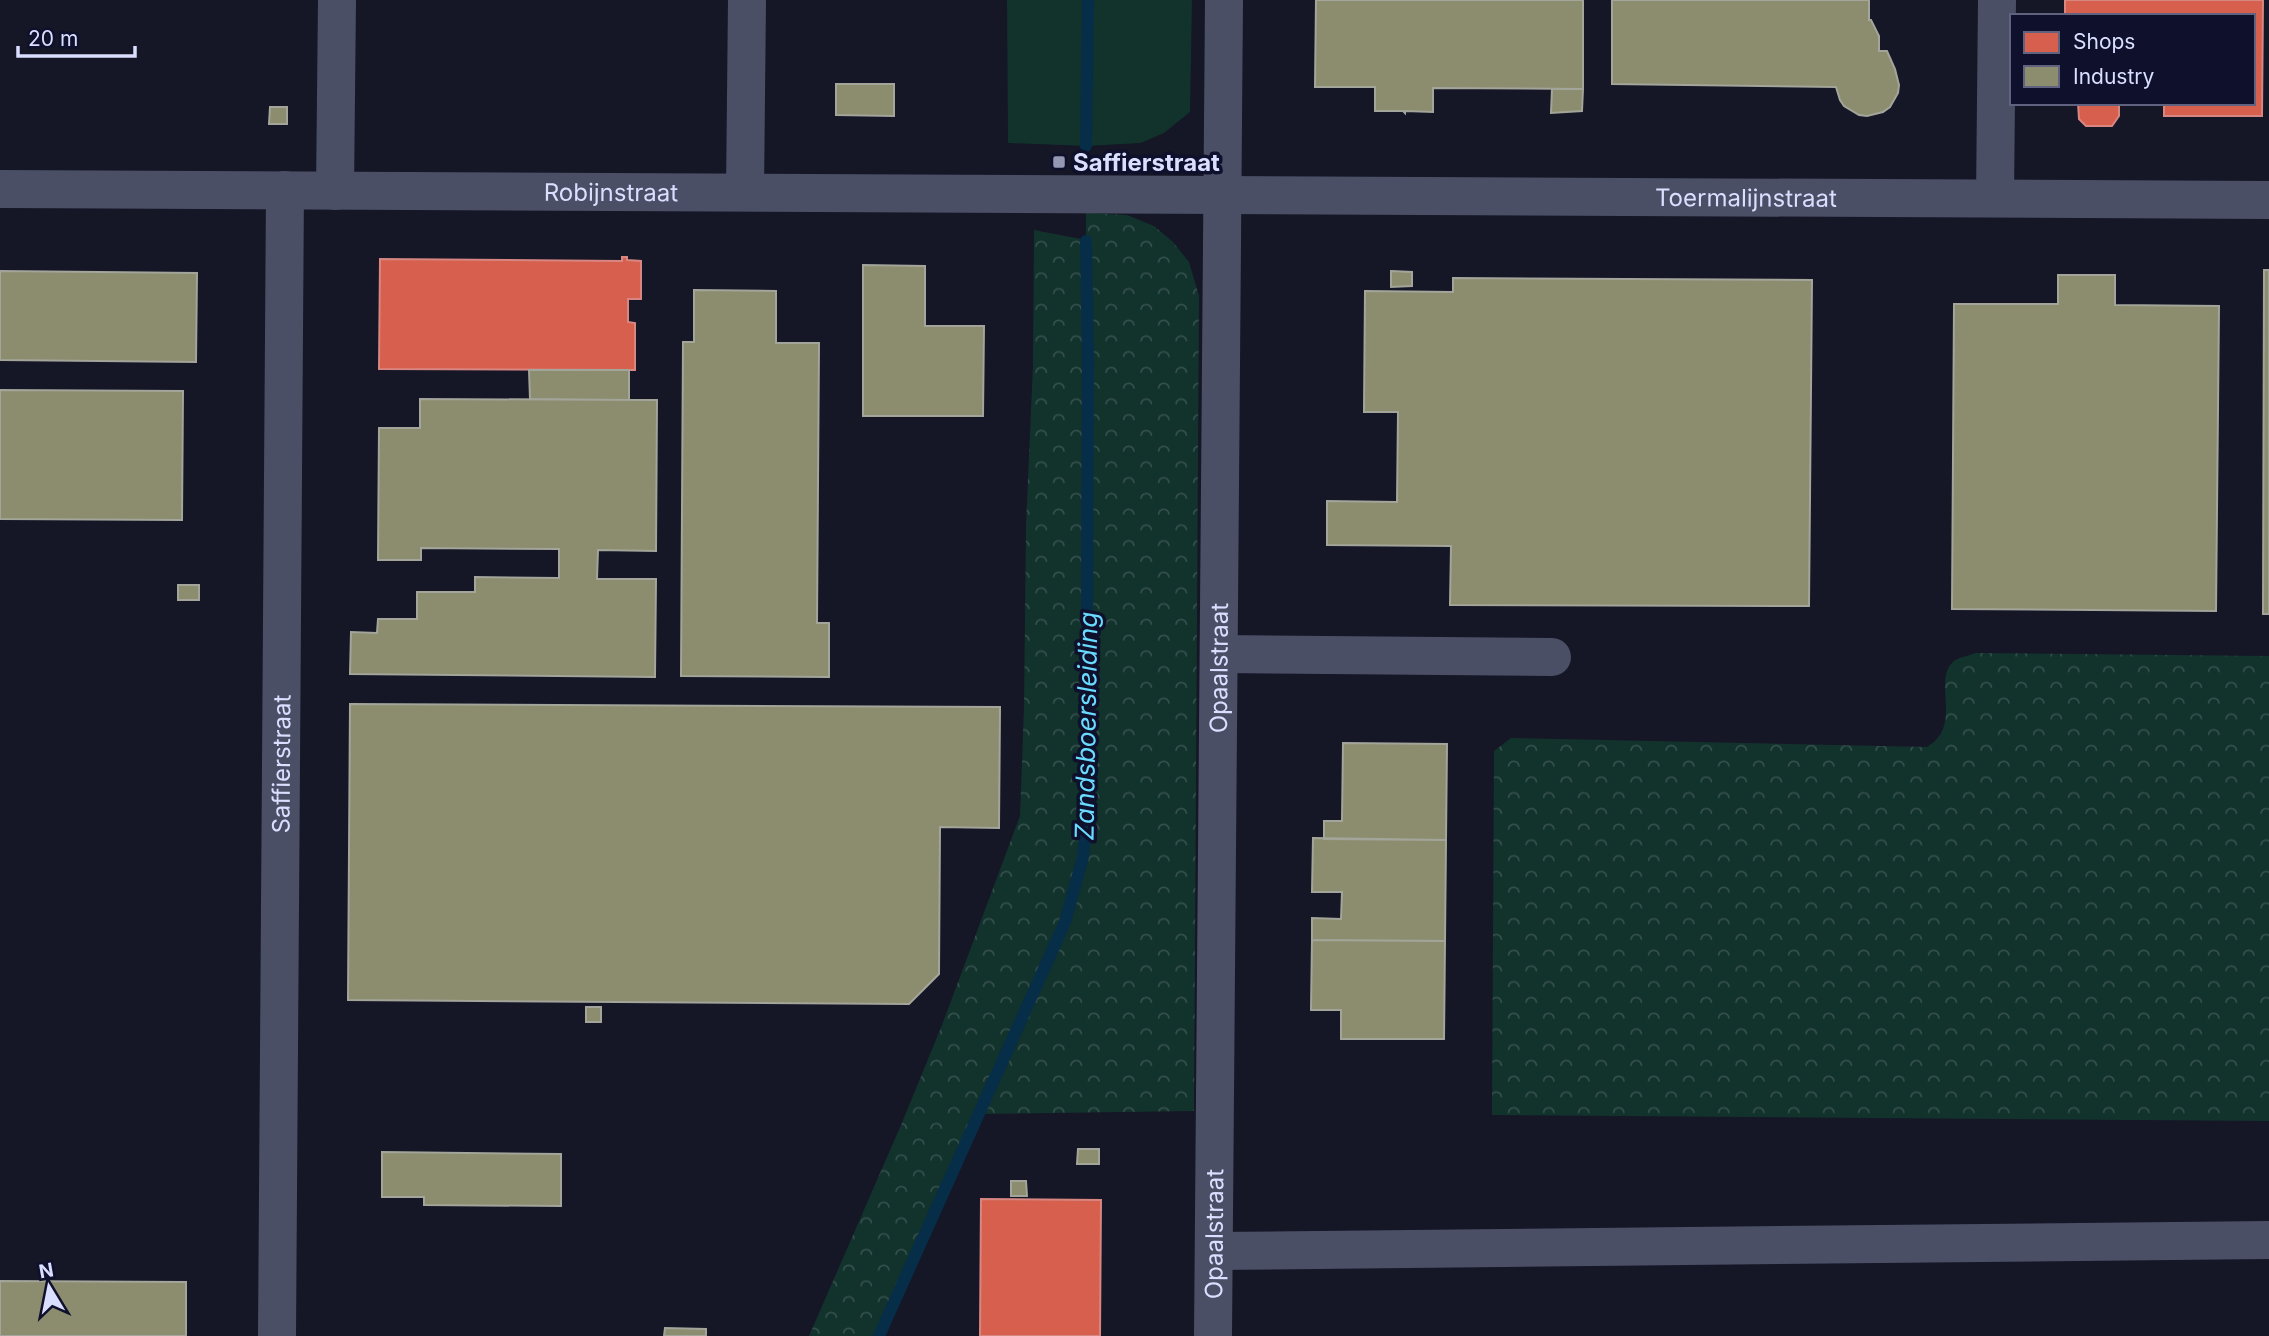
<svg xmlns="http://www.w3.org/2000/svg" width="2269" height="1336" font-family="Inter,sans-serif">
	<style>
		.green { fill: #12322c }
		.forest { fill: url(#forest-crowns) }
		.shops { fill: #d6604d; stroke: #d78682; stroke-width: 2 }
		.industry { fill: #8c8c6e; stroke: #a3a59a; stroke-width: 2 }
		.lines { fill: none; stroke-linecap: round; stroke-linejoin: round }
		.stream { stroke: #072e49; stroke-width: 12 }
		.minor { stroke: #4a4f66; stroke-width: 38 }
		.poi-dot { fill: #9598b3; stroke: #0f102c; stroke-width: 2.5 }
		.labels { text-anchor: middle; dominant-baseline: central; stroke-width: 7; stroke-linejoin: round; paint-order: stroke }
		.poi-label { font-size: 24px; font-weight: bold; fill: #dadeff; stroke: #0f102c; text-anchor: start }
		.street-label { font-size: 24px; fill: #dadeff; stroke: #0f102c }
		.water-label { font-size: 26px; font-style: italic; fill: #68dbff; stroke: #0f102c }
	</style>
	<defs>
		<pattern id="forest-crowns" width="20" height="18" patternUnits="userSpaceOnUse" patternTransform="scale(1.75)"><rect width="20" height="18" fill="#12322c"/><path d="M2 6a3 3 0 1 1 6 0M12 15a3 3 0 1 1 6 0" fill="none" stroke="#344f4c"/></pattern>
	</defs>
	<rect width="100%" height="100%" fill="#151626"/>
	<path class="green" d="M1007,0H1192L1190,112L1164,133L1141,143L1086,146L1008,143Z"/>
	<path class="forest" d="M1086,213L1127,215L1154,226L1173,242L1189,262L1199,296L1194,1111L979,1114L879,1336H809L901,1125L942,1025L1020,816L1024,706L1026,524L1033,365L1034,230L1086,240Z
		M1975,653L2269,656V1121L1492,1115L1494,751L1511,738L1927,747C1964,726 1931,680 1954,661C1959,657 1969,656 1975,653Z"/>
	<path class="shops" d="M2065,0H2263L2262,116H2164V103H2253V16H2065Z
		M2078,103H2119V116L2112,126H2086L2079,119Z
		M622,257H627V260L641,261V299H628V322L635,323V370L379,369L380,259L622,261Z
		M981,1199L1101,1200L1100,1336H980Z"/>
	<path class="industry" d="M1316,0H1583V89L1433,88V112L1405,111V113L1403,111H1375V87H1315Z
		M1612,0H1869V20H1871L1879,36V51H1887L1895,69L1899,85L1898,93L1890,107L1883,112L1867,116L1859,115L1844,106L1840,100L1836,87L1612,84Z
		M836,84H894V116L836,115Z
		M1552,89H1583L1582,111L1551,113Z
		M270,107H287V124H269Z
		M863,265L925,266V326H984L983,416H863Z
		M2264,270H2269V614H2263Z
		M0,271L197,273L196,362L0,360Z
		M1391,271L1412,272V286L1391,287Z
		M2058,275H2115V305L2219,306L2216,611L1952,609L1954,304H2058Z
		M1453,278L1812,280L1809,606L1450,605L1451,546L1327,545V501L1397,502L1398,412H1364L1365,291L1453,292Z
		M694,290L776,291V343H819L817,623H829V677L681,676L683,342H694Z
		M529,370H629V400L530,399Z
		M0,390L183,391L182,520L0,519Z
		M420,399L657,400L656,551L598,550L597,579H656L655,677L350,674L351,632L377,633L378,619H417V592H475V577L559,578V549L421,548V560H378L379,428H420Z
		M178,585H199V600H178Z
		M350,704L1000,707L999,828L940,827L939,974L909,1004L348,1000Z
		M1343,743L1447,744L1446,840L1324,839V821H1342Z
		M1313,838L1446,840L1445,941L1312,940V918L1341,919L1342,892H1312Z
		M1312,940L1445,941L1444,1039H1341V1010H1311Z
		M586,1007H601V1022H586Z
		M1078,1149H1099V1164H1077Z
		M382,1152L561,1154V1206L424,1205V1197H382Z
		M1011,1181H1026L1027,1196H1011Z
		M0,1281L186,1282V1336H0Z
		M665,1328L706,1329V1336H664Z"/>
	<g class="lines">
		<path class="stream" d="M1086,146L1088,0
			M879,1336L1065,922L1083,857L1089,787L1087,619L1088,359L1086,241"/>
		<g class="minor">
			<path id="s1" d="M0,189L2269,200"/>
			<path d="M335,191L337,0"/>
			<path d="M745,192L747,0"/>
			<path d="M1995,198L1997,0"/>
			<path d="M1219,654L1552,657"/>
			<path d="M1214,1251L2269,1240"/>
			<path id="s2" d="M277,1336L285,190"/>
			<path id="s3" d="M1213,1336L1224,0"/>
		</g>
	</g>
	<rect class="poi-dot" x="1052" y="155" width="14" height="14" rx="3.5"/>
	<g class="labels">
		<g class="poi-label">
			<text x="1073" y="162">Saffierstraat</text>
		</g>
		<g class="street-label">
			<text stroke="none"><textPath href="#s1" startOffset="611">Robijnstraat</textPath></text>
			<text stroke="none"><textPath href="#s1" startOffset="1746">Toermalijnstraat</textPath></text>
			<text stroke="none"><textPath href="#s3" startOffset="668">Opaalstraat</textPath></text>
			<text stroke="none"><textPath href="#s2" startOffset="572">Saffierstraat</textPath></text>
			<text stroke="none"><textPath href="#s3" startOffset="102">Opaalstraat</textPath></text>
		</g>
		<g class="water-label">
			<text transform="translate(1086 726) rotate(-89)">Zandsboersleiding</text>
		</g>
	</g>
	<rect x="2010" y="14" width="245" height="91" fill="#0f102c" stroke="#606280" stroke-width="2"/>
	<rect x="2024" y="32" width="35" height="21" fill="#d6604d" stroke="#606280" stroke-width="2"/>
	<text x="2073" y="49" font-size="21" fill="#dadeff">Shops</text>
	<rect x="2024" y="66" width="35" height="21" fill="#8c8c6e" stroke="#606280" stroke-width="2"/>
	<text x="2073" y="84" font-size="21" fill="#dadeff">Industry</text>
	<g transform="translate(49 1287) rotate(350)" stroke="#0f102c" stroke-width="5" paint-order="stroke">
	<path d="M0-5L12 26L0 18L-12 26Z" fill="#dadeff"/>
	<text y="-10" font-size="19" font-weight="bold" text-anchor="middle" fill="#dadeff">N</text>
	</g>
	<path d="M18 46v10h117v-10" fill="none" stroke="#dadeff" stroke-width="3.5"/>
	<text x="28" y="46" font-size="21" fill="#dadeff" stroke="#0f102c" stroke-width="5" paint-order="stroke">20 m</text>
</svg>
